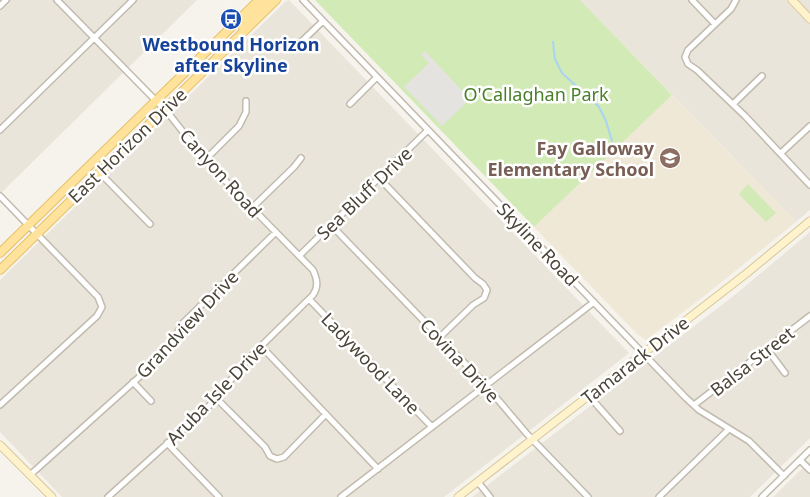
<svg xmlns="http://www.w3.org/2000/svg" width="810" height="497" font-family="'Noto Sans',sans-serif">
	<style>
		.residential { fill: #eae5da }
		.education { fill: #efe8d6 }
		.park { fill: #d2eab5 }
		.parking { fill: #e5e3e0 }
		.lines { fill: none; stroke-linecap: round; stroke-linejoin: round }
		.stream { stroke: #a9d4f2; stroke-width: 2 }
		.street-casing { stroke: #c2bbae; stroke-width: 8 }
		.secondary-casing { stroke: #d6c79b; stroke-width: 9 }
		.primary-casing { stroke: #e6c16a; stroke-width: 10 }
		.street { stroke: #fff; stroke-width: 5 }
		.secondary { stroke: #fff3cd; stroke-width: 7 }
		.primary { stroke: #ffe39c; stroke-width: 8 }
		.labels { text-anchor: middle; dominant-baseline: central; stroke-width: 5; stroke-linejoin: round; paint-order: stroke }
		.transit-label { font-size: 18px; font-weight: bold; fill: #164399; stroke: #fff }
		.park-label { font-size: 18px; fill: #4a7f2a; stroke: #fff }
		.street-label { font-size: 18px; fill: #4b4439; stroke: #fff }
		.education-label { font-size: 18px; font-weight: bold; fill: #785e54; stroke: #fff; text-anchor: end }
	</style>
	<rect width="100%" height="100%" fill="#f6f3ec"/>
	<path class="residential" d="M0,0H197L0,194Z
		M289,0L629,353L444,497H62L0,432V280L285,2Z
		M580,0H810V210L796,222Z
		M810,232V438L750,497H472L736,294Z
		M810,461V497H773Z"/>
	<path class="education" d="M672,95L796,222L703,297L646,340L637,334L534,227Z"/>
	<path class="park" d="M315,0H580L672,95L534,227Z
		M748,184L776,213L766,222L739,194Z"/>
	<path class="parking" d="M425,51L470,99L442,126L404,87L429,63L421,55Z"/>
	<g class="lines">
		<path class="stream" d="M553,42L555,59L562,73L599,107L606,121L612,141"/>
		<g class="street-casing">
			<path id="street" d="M57,0L169,114L205,160L313,270C317,279 319,286 313,295L250,357L209,406L108,497
				M303,0L685,397L699,410L749,441L784,476
				M692,0L715,24
				M736,0L731,9L688,50L685,57L688,64L697,70L745,116L810,185
				M0,6L6,0
				M297,46L323,21
				M350,104L377,77
				M733,104L762,76
				M0,130L133,0
				M781,153L810,126
				M205,160L239,126L246,112V101
				M100,173L150,224
				M379,178L475,278L483,284L487,290L484,298L473,305L439,338
				M0,196L98,297L102,307L97,316L0,405
				M252,208L294,167L301,158
				M331,225L482,381L527,434L588,497
				M299,256L428,130
				M309,299L432,427
				M261,346L378,469
				M767,349L785,373
				M133,382L151,401
				M589,396L620,431
				M216,398L265,447L270,456L277,459L284,457L326,414
				M694,405L810,316
				M167,443L219,497
				M800,460L810,470
				M30,475L156,362L172,343L182,324L276,232
				M478,482L490,497
				M341,497L594,302
				M659,497L729,429
				M762,497L810,450"/>
		</g>
		<g class="secondary-casing">
			<path id="secondary" d="M792,0L810,19
				M0,445L52,497
				M458,497L747,273L810,221"/>
		</g>
		<g class="primary-casing">
			<path id="primary" d="M243,27L251,16L267,0
				M0,253L259,0
				M0,270L276,0"/>
		</g>
		<use href="#street" class="street"/>
		<use href="#secondary" class="secondary"/>
		<use href="#primary" class="primary"/>
	</g>
	<defs>
		<g id="bus-disc" transform="scale(1.125)"><circle r="9.5" fill="#1a4fb4" stroke="#fff"/><path d="M-5-6H5V4H4V6H2V4H-2V6H-4V4H-5ZM-3.5-4V0h7V-4ZM-3.5 1.2v1.5H-2V1.2ZM2 1.2v1.5H3.5V1.2Z" fill="#fff"/></g>
		<g id="school-disc" transform="scale(1.125)"><circle r="9.5" fill="#8d6e63" stroke="#fff"/><path d="M0-5L7-2L0 1L-7-2ZM-4 1L0 2.5L4 1V4Q0 6-4 4Z" fill="#fff"/></g>
	</defs>
	<g fill-rule="evenodd">
		<use href="#bus-disc" x="231" y="19"/>
		<use href="#school-disc" x="670" y="158"/>
	</g>
	<g class="labels">
		<g class="transit-label">
			<text x="231" y="44">Westbound Horizon<tspan x="231" dy="21">after Skyline</tspan></text>
		</g>
		<g class="park-label">
			<text x="536" y="94">O'Callaghan Park</text>
		</g>
		<g class="street-label">
			<text transform="translate(127 145) rotate(-44)">East Horizon Drive</text>
			<text transform="translate(221 173) rotate(48)">Canyon Road</text>
			<text transform="translate(364 193) rotate(-44)">Sea Bluff Drive</text>
			<text transform="translate(538 244) rotate(46)">Skyline Road</text>
			<text transform="translate(187 324) rotate(-47)">Grandview Drive</text>
			<text transform="translate(460 360) rotate(47)">Covina Drive</text>
			<text transform="translate(635 360) rotate(-38)">Tamarack Drive</text>
			<text transform="translate(752 361) rotate(-38)">Balsa Street</text>
			<text transform="translate(371 363) rotate(46)">Ladywood Lane</text>
			<text transform="translate(216 393) rotate(-46)">Aruba Isle Drive</text>
		</g>
		<g class="education-label">
			<text x="654" y="148">Fay Galloway<tspan x="654" dy="21">Elementary School</tspan></text>
		</g>
	</g>
</svg>
